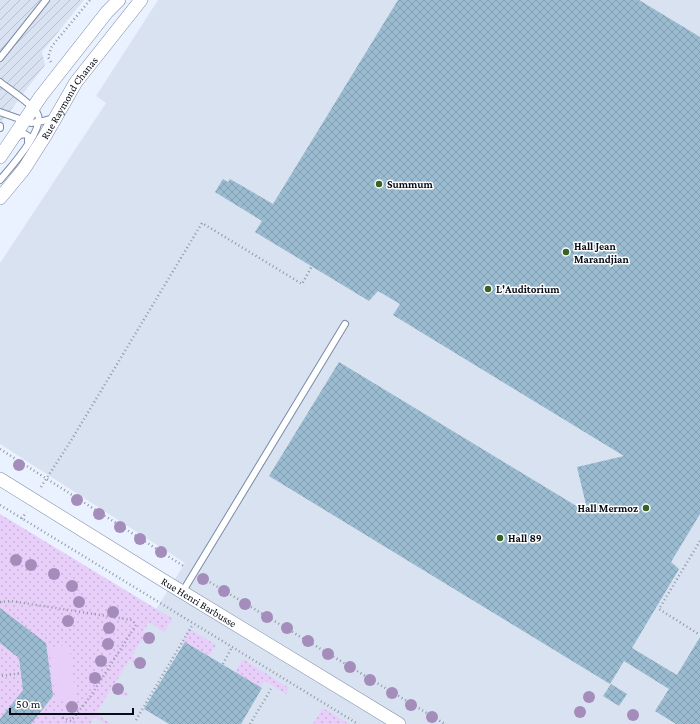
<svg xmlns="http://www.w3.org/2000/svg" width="700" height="724" font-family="'Crimson Pro',serif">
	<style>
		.built { fill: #d9e2f1 }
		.industrial { fill: url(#industrial-furrows) }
		.green { fill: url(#green-dots) }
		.pitch { fill: #e8cff9 }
		.building { fill: url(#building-cross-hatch) }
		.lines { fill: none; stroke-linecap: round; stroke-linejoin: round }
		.service-casing { stroke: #7b8ba8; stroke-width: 8 }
		.minor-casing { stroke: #7b8ba8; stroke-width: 14 }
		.path { stroke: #9198a4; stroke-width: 2.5; stroke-dasharray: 1 3; stroke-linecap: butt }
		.service { stroke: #fff; stroke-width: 6 }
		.minor { stroke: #fff; stroke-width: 13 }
		.tree { fill: #a48dbb }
		.poi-dot { fill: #356424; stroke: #fff; stroke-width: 1.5 }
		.labels { text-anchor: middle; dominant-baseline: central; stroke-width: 3; stroke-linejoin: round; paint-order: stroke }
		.street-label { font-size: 11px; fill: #080d18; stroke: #fff }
		.poi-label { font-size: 11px; font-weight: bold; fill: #080d18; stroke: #fff; text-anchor: start }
	</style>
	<defs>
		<pattern id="industrial-furrows" width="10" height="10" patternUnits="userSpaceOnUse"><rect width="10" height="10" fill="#d9e2f1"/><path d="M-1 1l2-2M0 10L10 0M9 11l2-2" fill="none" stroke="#b9c1ce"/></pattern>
		<pattern id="green-dots" width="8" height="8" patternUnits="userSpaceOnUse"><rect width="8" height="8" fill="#e8cff9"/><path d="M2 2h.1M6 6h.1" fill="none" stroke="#c6b1d5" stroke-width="1.8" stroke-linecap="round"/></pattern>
		<pattern id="building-cross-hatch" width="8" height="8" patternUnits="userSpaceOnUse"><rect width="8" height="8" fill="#9abbd0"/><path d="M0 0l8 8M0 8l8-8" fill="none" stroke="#83a0b2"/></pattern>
	</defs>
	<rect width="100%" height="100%" fill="#ebf2ff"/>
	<path class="built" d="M158,0H700V724H0V532L148,622L185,563L0,444V263L106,103L96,96Z"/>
	<path class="industrial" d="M0,0H84L42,52L45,65L0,124Z"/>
	<path class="green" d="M0,514L173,619L164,632L149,622L143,631L146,633L132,656L145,665L143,668L129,660L114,685L128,694L126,697L111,689L96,714L110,723L109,724H105L94,717L90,724H0Z
		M190,629L216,645L209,656L185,642L184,644L182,643Z
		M243,659L289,688L286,694L265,681L260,687L235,672Z
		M323,708L349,724H313Z"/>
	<path class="pitch" d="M69,645L77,700L56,702L49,647Z"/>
	<path class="building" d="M398,0H639L700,37V514L671,562L679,569L632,648L677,675L700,637V724H676L655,711L669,689L624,661L610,684L269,476L339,362L588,513L577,467L624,456L393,315L400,304L378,291L369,301L255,232L262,221L215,192L223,179L228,182L230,179L273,204Z
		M0,608L46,643L53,696L31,724H0V719L23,690L19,658L0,643Z
		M185,642L262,688L241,724H169L144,709Z
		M611,684L627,694L619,706L603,696Z"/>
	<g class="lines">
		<g class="service-casing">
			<path id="service" d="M0,58L46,0
				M0,82C10,90 31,103 37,113C47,128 10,168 0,180
				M0,112L31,123L43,121L53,118
				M0,126V128
				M16,138L20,135L25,134L28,136V142
				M183,591L345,324"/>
		</g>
		<g class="minor-casing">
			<g id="minor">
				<path d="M0,157L41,96L107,12L119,0"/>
				<path id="s1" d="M0,198L24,169L45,136L76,82L141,0"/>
				<path id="s2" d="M0,479L161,579L399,724"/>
			</g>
		</g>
		<path class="path" d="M51,62L48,57L52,46L90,0
			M0,449L185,567
			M41,487L72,439L202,223L302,284L312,266
			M0,505L358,724
			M22,519L26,512
			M700,541L659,609L700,635
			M203,578L445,724
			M0,602L11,601L132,620L136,625L90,697L71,721L61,717
			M223,664L232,647
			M2,676L21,673
			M136,720L193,624
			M250,724L271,689"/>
		<use href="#service" class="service"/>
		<use href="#minor" class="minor"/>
	</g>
	<g class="tree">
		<circle cx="19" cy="465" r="6"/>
		<circle cx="77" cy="500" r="6"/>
		<circle cx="99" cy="514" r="6"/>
		<circle cx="120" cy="527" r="6"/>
		<circle cx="140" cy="539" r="6"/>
		<circle cx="161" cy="552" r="6"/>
		<circle cx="16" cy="560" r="6"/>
		<circle cx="31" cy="565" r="6"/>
		<circle cx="54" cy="574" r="6"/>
		<circle cx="203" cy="579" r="6"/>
		<circle cx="72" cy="586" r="6"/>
		<circle cx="224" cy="591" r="6"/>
		<circle cx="79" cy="602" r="6"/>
		<circle cx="245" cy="604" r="6"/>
		<circle cx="113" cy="612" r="6"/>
		<circle cx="267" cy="617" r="6"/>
		<circle cx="68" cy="621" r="6"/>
		<circle cx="109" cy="628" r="6"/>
		<circle cx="287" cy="628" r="6"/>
		<circle cx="149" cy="638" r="6"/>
		<circle cx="308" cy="641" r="6"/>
		<circle cx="108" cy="644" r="6"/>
		<circle cx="328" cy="654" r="6"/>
		<circle cx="101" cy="661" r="6"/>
		<circle cx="140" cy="663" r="6"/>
		<circle cx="350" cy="667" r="6"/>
		<circle cx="95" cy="678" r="6"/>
		<circle cx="370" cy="680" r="6"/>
		<circle cx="118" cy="689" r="6"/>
		<circle cx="392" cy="693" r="6"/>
		<circle cx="589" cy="697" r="6"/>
		<circle cx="411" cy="705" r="6"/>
		<circle cx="72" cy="707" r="6"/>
		<circle cx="580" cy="712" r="6"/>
		<circle cx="633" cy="715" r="6"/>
		<circle cx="432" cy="717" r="6"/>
	</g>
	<g class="poi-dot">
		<circle cx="379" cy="184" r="4"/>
		<circle cx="566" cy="252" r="4"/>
		<circle cx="488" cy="289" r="4"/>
		<circle cx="646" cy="508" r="4"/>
		<circle cx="500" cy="538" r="4"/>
	</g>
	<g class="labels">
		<g class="street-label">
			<text stroke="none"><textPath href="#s1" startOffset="122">Rue Raymond Chanas</textPath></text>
			<text stroke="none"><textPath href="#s2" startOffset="234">Rue Henri Barbusse</textPath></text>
		</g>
		<g class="poi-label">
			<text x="387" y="184">Summum</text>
			<text x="574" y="246">Hall Jean<tspan x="574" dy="13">Marandjian</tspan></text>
			<text x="496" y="289">L'Auditorium</text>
			<text x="638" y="508" text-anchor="end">Hall Mermoz</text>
			<text x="508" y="538">Hall 89</text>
		</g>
	</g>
	<path d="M10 708v6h123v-6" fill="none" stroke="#080d18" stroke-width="2"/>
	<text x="16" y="708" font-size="12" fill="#080d18" stroke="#ffffff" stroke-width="3" paint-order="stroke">50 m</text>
</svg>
